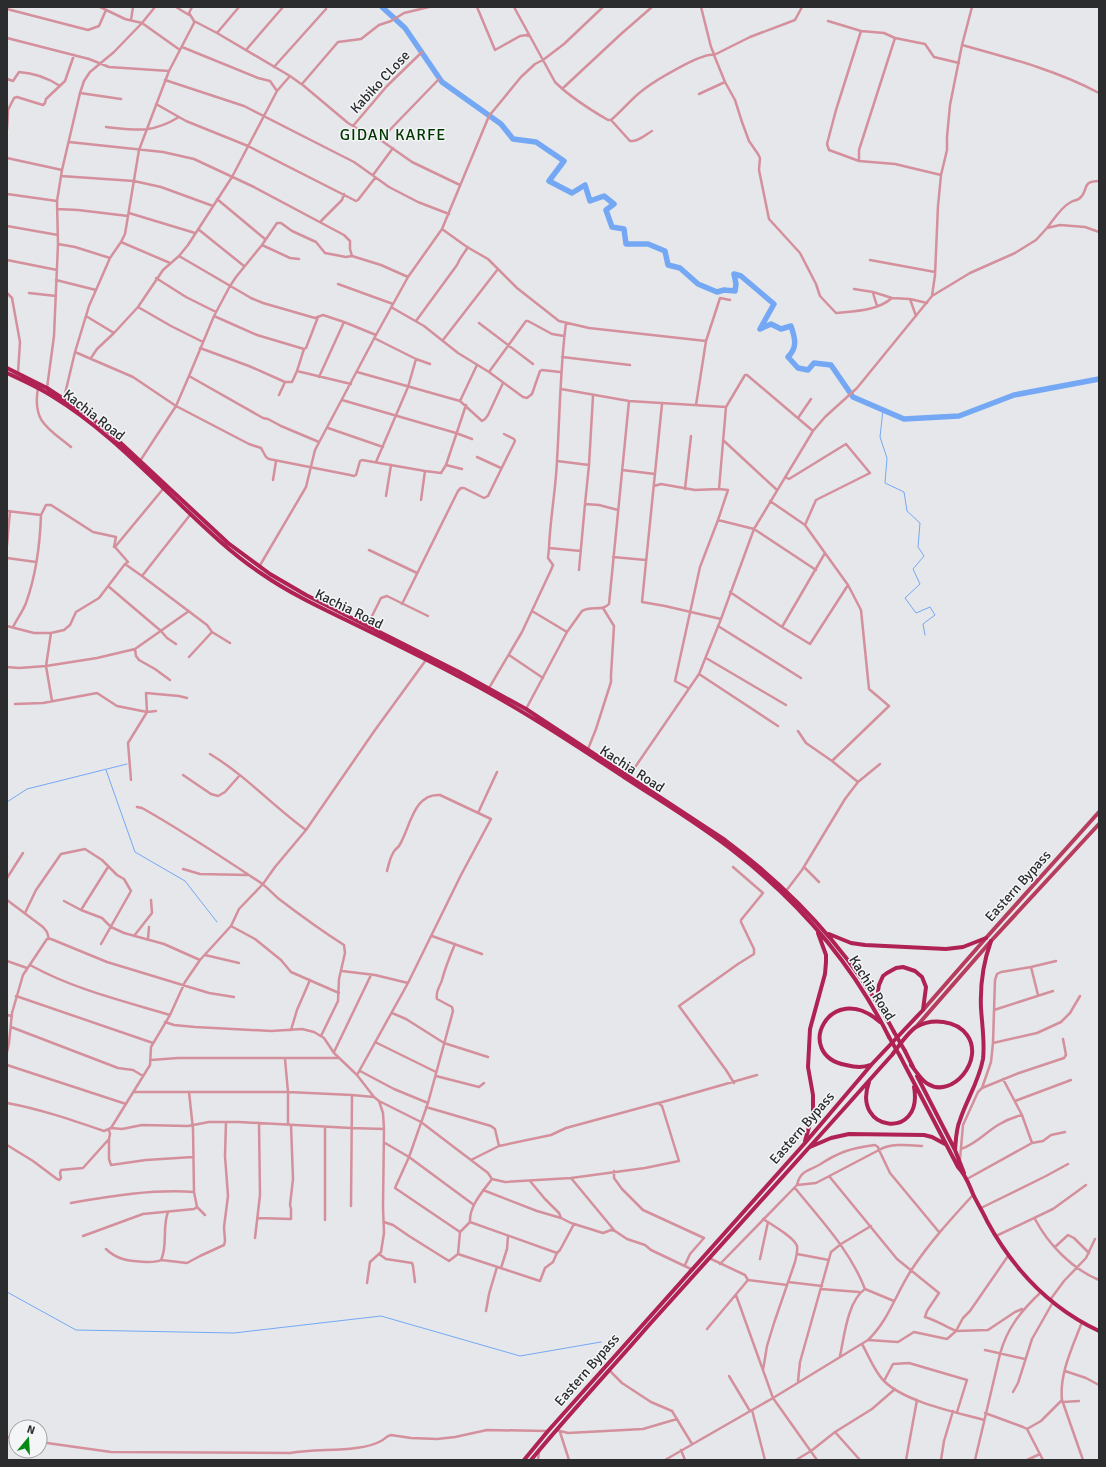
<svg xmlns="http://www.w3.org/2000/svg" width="1106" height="1467" font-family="Signika,sans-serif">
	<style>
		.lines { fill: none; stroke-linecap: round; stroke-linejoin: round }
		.stream { stroke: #74a8f5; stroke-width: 1 }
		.river { stroke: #74a8f5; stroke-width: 5.5 }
		.minor { stroke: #d4909c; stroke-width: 2.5 }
		.primary { stroke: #b73d5e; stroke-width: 4 }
		.trunk { stroke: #b02253; stroke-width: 4 }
		.trunk-bridge { stroke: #b02253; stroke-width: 4 }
		.labels { text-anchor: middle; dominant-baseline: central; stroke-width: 3; stroke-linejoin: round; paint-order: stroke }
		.street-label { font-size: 14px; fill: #2b2c2d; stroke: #f3f5f7 }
		.quarter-label { font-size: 16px; letter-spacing: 1px; fill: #003600; stroke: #f3f5f7 }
	</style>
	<rect width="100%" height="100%" fill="#e5e7ea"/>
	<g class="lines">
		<path class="stream" d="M883,410L880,437L887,458L885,483L904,492L907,511L920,523L918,547L924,556L913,569L920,584L905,598L916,613L930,607L935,615L923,624L925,635
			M106,770L135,852L185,881L217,922
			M7,802L27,789L127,764
			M7,1292L76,1330L234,1333L381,1316L520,1356L601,1342"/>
		<path class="river" d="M382,7L405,28L442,82L501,124L513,139L536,142L564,161L549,181L572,193L585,185L590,201L604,196L614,204L606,210L612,227L624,229L626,244H648L665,251L668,265L680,268L698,284L717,292L724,290L735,291L736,284L734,274L741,276L774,304L760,329L771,324L781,329L791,326C795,338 798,347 788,357L798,368L808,370L814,363L831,365L853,397L904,419L959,416L1014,395L1099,379"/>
		<path class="minor" d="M100,7L125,19L142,23L180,50
			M176,7L189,15
			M477,7L495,50L520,36L527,35L528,36
			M514,7L555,82C571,98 589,109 608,120H611C622,111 631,99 643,90C653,82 702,52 714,55L725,82L735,100L742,122L749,141L758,154L760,158L759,170L769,219L800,253L816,284L820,296L836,313C855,311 877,311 892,298L910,299L927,303
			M701,7L711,47L714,54
			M7,9L88,30L99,26L106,10
			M131,20L133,7
			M194,21L217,33L290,76L304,86L348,123L368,135L382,141L412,162L460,185
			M828,21L861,31L884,33L895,38L925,44L934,57L959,63
			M861,31L836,110L827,144L829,150L859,161L895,164L941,175
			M217,33L239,7
			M7,38L89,59L109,67L169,71
			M962,45C1009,58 1056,70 1099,93
			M182,47L258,78L270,81L277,91
			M246,50L283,7
			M714,55L750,37L795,20L802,7
			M274,67L326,9
			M7,79L13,81L19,72C34,73 48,78 60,86
			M165,80L244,106L354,162L389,187L418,202L449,214
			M302,84L338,42L361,39L379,25L391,21L404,13L429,7
			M562,89L621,34L652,7
			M80,93L121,99
			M699,94L725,82
			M156,104L186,121L248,146L356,201L358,200L375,178
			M611,120L630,141C638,142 645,135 652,131
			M353,126L387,86L422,52
			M106,127C136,130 151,134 179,117
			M7,129L8,110L14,98L17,97L43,105L45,103L46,99L65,81L74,55
			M380,140L439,79
			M69,142L163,152L194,159L254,187L344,235L350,241V249L352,256L381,265L408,277
			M7,158L62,170
			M859,161V150L895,38
			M373,175L393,148
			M61,176L134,181L161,187L213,206
			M7,194L57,201
			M217,199L265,239
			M57,209L78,210L128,216
			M129,213L195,233
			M321,221L342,200L344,194
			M7,226L58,235
			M1047,228C1054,219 1061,207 1071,202C1074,200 1077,201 1080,198C1089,190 1081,181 1099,181
			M198,229L244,266
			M442,229L467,247L488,259L517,288L559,321L589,328L706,341L696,405
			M121,242L170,263
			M58,244L75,247L110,258
			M262,245L290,258L299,259
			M179,256L251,298L263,303L315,318L323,315L344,322L376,335
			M7,260L57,270
			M870,260L935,272
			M156,278L186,297L216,312
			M56,280L96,290
			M338,284L393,304
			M854,289L873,292L892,298
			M7,293L12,298L20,342L18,373
			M29,293L56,296
			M873,293L877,306
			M932,296L970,273L1015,253L1036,240L1047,228L1060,225L1085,227L1099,232
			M910,299L916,316
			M138,307L171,326L203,342
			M391,307L424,326L458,353L489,372L523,397L527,398L532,394L540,371L542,370L560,372
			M86,316L114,333
			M214,316L257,335L304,349
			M416,321L457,265L460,259L468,247
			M479,323L533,364
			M566,323C560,368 560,414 557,460C556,489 550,519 549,548L581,551
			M374,338L416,359L430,364
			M443,340L498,269
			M706,341L720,298L730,300
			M200,348L249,366L285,382H292L297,371L304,349L306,348L318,317
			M75,352L133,377L176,406L249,444L261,448L266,457L269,459L350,475L354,476L356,475L360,461L362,460L425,471L441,473L446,465L466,405
			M562,357L630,365
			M91,358L97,349L114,333L138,307L163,270L179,256L188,245L232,177L277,91L290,76
			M297,371L351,384
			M357,372L460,401L482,421L485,419L488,415L503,383
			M489,372L526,321H528L552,334L564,336
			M189,376L263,418L268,419L281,426L319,442
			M319,377L344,322
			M38,388C32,422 48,428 71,447
			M47,388L54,336L58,244L57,201L62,170L80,93L84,81L90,72L114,52L142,23L155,7
			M561,389L629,401L726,407
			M279,395L285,382
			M64,398L75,352L89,306L110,258L121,242L125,234L139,150L169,71L194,23V21L189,13L192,7
			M342,400L456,433L472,439
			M460,401L477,365
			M662,404L642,602L665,606L721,619
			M798,418L811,399
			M328,428L383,447
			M723,440L777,490
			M477,457L501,468
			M140,461L176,406L189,376L214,316L230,286L236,277L262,245L277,223H281L292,231L316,242L325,253L346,257L352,256
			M557,461L589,465
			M376,462L408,387L416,359
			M446,465L462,469
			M622,470L655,474
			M785,477L789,479L846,444L870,473L816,500L805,525L825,553L782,627L810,644L848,585L861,610L869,689L889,706L832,761L858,782
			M273,480L276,461
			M654,486L661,484L695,490L719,489
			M685,489L691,436
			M386,496L391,465
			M421,500L425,471
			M770,501L805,525
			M585,504L599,505L618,510
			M7,511L41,515L46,505H51L93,532L116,537L114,547H115L163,489
			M718,520L754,529L816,570
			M7,545L10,511
			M115,547L128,562L125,564L142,576L207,625L212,632L230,643
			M369,550L417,573
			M825,553L848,585
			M613,557L646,560
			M7,558L36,562
			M259,567L306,487L315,450L376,335L408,277L442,229L489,116L521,77L535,64L543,60L564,44L603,7
			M579,570L585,504L589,465L593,396
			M142,576L190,515
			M108,586L161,631L167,638L176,644
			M730,592L782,627
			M402,604L458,491L461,488H464L484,498L488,496L515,441L514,439L504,434
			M532,611L567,632
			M7,626L34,633H51L64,630L70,625L76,612L99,598L125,564
			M367,626L381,598L387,596L428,616
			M718,626L801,678
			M13,627C17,619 23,611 26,603C36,575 40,545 41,515
			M51,633L46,666L52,701
			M135,649L136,656L139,660L155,669L170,680
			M509,655L543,678
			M189,657L212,632
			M706,658L786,705
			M7,667L19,668L46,666L97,658L135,649L189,611
			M699,674L778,726
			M489,688L522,632L551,570L553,565L548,558L549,548
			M688,688L675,681L700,567L718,520L728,490L719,489L726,407L745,375H747L813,431
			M15,704L43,703L97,693L117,706L147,712L146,693L179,696L187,698
			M526,709L567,632L582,611C591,605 602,612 609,604L629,401
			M798,731L806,743L832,761
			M588,749L596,729L611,682V675L614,626L603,608
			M210,754C245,775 273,806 306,830
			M183,775L211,794L218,796L225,792L240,775
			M629,776L699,674L721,619L754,529L813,431L825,417L857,388L932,296L935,275L938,206L941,175L947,150V137L950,105L962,45L972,7
			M131,780L128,743L147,712L156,711
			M137,807L142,808C183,831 222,857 261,883C267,887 273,894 279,899C300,915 322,931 344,945L345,953L339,979L338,1001L321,1036
			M478,813L497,772
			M733,867L763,893L741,920V922L754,949V954L738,964L679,1006L726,1070L734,1083
			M804,867L819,882
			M183,869L200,874L247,875
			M7,878L23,853
			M786,891L802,870L845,799L858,782L880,764
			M7,900L43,927L47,932L49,939
			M64,901L81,910L102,918L111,927L124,933L164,944L200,960
			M81,910L108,867
			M25,913L36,890L61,854L85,849L102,860L117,875L124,879L131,891L101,944
			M231,926L255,939L281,960L291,972L339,993
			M134,936L152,913L151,900
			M432,936L482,954
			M148,939L149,927
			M455,944C450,956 445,968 442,980C440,987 435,991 437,999L452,1007L453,1011L428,1103L409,1157L395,1188L460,1232
			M205,955L239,963
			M7,961L27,968
			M30,965C73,989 123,1001 170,1015
			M1031,967L1038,995
			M342,971L375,975L408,983
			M16,996L153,1043
			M994,1010L1053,991
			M392,1013L406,1019L444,1043L488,1057
			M7,1015L12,1016
			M165,1022L174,1025L195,1027L271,1031L302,1029L314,1032L324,1038L334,1053L357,1075L374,1097L379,1101L421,1122L488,1173L492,1179L505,1182L571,1178L645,1168L679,1161L662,1106L658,1103L566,1128L551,1135L499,1146L471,1160
			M11,1027L118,1068L133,1070L143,1076
			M291,1030L297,1010L310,980
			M375,1042L436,1072
			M993,1043L1037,1033L1061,1022L1070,1013L1080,996
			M7,1052L9,1043L12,1013L23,975L47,939H51L107,962L209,993L234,997
			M334,1052L371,975
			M285,1059L288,1092V1125
			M151,1060L178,1058H339
			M7,1065L126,1104
			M360,1071L394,1089L428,1103
			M357,1075L408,983L461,875L491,819L440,795C413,793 410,829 399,846C398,847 396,849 395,850C390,856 389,864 387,871
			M436,1076L479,1087L484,1083
			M1003,1079L1022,1115L1032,1143
			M982,1088L991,1062L993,1043L995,980L997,974L1001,972L1031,967L1056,961
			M133,1092H288L352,1095L374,1097
			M189,1092L193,1129L194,1192L197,1207L205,1215
			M1015,1101L1071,1080
			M7,1103C40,1109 72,1120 104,1131L111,1128L150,1065L151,1047L170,1015L185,982L200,960L231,926L239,909L263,884L275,867L306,830L375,730L426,660
			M659,1103L757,1075
			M426,1107L491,1126L495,1129L499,1146
			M325,1127V1220
			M111,1128L122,1129L142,1125L188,1126L209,1122H239L351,1128L384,1129
			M109,1139V1159L111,1165L146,1160L193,1157
			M385,1143L409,1157L474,1205
			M7,1145L33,1161L57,1179L59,1180L61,1178L60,1173L61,1170L83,1168L109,1139L110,1134L109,1130
			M922,1146C908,1145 891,1143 879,1150L890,1173L939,1232
			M961,1149C976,1144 985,1133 998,1125C1006,1120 1014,1117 1022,1115
			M960,1159L963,1125L978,1092L982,1088L1019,1073L1064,1058L1066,1055L1063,1039
			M614,1171V1178L622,1189L643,1210L704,1238L690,1254L685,1265
			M829,1176L897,1259L939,1293L927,1311L925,1317C936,1320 946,1327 956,1331L963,1318L970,1311L1008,1256
			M571,1178L614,1230
			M967,1179L1032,1143L1043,1141L1051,1135L1065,1132
			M530,1181L545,1199L559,1213L561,1218L571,1223L603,1233L611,1230L615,1231L627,1239L645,1245L651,1250L691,1269
			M795,1188C820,1219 850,1250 865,1289L894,1301
			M483,1190L537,1211L561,1218
			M71,1203C111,1196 153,1189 194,1192
			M351,1206L352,1095
			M981,1208L1046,1176L1068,1164
			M258,1218L291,1219V1209L290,1205L293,1179L291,1125
			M763,1219C772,1225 794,1237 797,1246C798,1252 796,1257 795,1262L774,1323L767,1346L763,1370
			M1035,1219C1048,1244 1072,1269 1099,1280
			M384,1222L393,1225L409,1236L449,1261L458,1254L460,1232L470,1222C469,1206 483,1191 492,1179
			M470,1222L557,1253L560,1250L574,1224
			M83,1236L143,1214L194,1209L197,1207
			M996,1236L1053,1209L1086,1185
			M255,1238L260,1195L259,1123
			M1055,1247L1068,1235L1074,1238L1089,1253
			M106,1249C111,1254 116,1257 123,1259C130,1261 154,1264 161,1260L187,1263L200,1256L224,1245L225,1241L224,1227L228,1196L225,1156L226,1122
			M379,1254L386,1259L412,1263L413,1266L415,1282
			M458,1254L540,1281L545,1268L553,1262L557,1253
			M797,1254L829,1260
			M760,1259L768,1222
			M161,1260C168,1246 162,1227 168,1212
			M720,1264L797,1185C800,1171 808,1171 819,1165C839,1152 851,1148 875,1145L878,1147L879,1150L816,1183L797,1185
			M501,1268L507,1249L508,1236
			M748,1280L787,1285
			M788,1282L822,1286
			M367,1283L370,1262L381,1252L384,1233L383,1207L384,1129L383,1113L379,1101
			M821,1289L859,1292
			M736,1295L773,1398L817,1460
			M1050,1300L1064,1281L1086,1258L1095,1239
			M486,1311L489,1294L497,1267
			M1082,1322C1073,1346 1059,1374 1062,1400L1083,1460
			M707,1329L748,1280L745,1275L709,1258
			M868,1340L898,1342L914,1332L947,1339L956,1331L988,1330L1015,1312L1022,1309
			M862,1344C869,1356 874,1371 884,1381C905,1402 955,1412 984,1420
			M985,1350L1025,1359
			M840,1356C844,1337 848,1300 865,1289
			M609,1370L622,1383L651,1402L672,1411L692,1444
			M1065,1371L1086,1378L1099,1385
			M729,1376L750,1411
			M798,1381L800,1362L831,1252L841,1244L871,1226
			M884,1381L893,1364L909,1363L967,1380L957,1412
			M1013,1392L1018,1383L1032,1339L1053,1302
			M1063,1402L1079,1401
			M752,1410L765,1460
			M985,1413L1023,1427L1027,1429L1043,1460
			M1027,1429L1041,1421L1062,1400
			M556,1430L568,1433L643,1429L677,1419
			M560,1432L569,1460
			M835,1432L860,1460
			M7,1437L16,1439
			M40,1442L111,1452L290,1453C312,1449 334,1451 356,1448C364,1447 374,1445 381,1441C385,1439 386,1436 391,1435L411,1438L437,1439L455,1437L487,1430L547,1431
			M681,1450L685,1460
			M538,1460L539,1452
			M665,1460L773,1398L868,1340C889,1320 896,1293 912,1269C930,1242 951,1219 973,1195
			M796,1460L811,1451L835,1432L872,1409L895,1389
			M906,1460L917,1400
			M941,1460L944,1441L953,1411
			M975,1460L1000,1354C1007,1328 1021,1311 1041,1292
			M1027,1460L1040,1454"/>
		<path class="primary" d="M923,1010L986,938L1099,812
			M916,1027L991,941L1099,824"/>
		<path class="trunk" d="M7,368L47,388L88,415L110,433L228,543L270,574L306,595L459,672L526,709L725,840C795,892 853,955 894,1032
			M7,373C22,380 38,387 52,396C100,425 140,466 181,505C206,529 232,554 262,574C288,592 317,606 346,620C383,638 420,656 456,675C515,705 569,741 624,777C662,802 701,825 736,853C800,903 853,965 889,1037
			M829,934L851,943L865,945L946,949L963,947L986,938
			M905,1051L913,1067
			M900,1056L958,1167C966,1175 969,1185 973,1194C977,1203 983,1212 987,1221C1013,1269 1050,1308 1099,1331
			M870,1065C863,1068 854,1067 846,1065C792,1055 830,978 880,1022
			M917,1076L955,1150L964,1173
			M869,1082C851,1132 924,1141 914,1087
			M805,1141L813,1113V1095L808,1067L810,1029L825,974L826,962V955L818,933
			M810,1147L831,1138L849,1134L924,1135L932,1137L945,1144
			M955,1150C956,1139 956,1129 960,1120C967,1099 979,1081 983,1059C985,1042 982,1025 981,1008C980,985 983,963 991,941
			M524,1460L548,1431L805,1143L872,1064L923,1010L926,987L922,977L915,971L903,967L896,968L887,973L883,976L879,985L878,991L882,1007
			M531,1460C569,1414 610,1370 649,1325C710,1257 771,1189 832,1122C852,1100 872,1077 892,1055C897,1048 910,1031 916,1027C932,1018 956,1020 967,1035C985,1060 952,1099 928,1084C921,1080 916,1071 911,1065"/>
		<path class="trunk-bridge" d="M894,1032L905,1051
			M889,1037L900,1056"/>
	</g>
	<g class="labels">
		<g class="street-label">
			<text transform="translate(380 82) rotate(-47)">Kabiko CLose</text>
			<text transform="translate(94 415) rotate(38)">Kachia Road</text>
			<text transform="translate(349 609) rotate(26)">Kachia Road</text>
			<text transform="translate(632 769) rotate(33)">Kachia Road</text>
			<text transform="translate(1018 886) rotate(-48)">Eastern Bypass</text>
			<text transform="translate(872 988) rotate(58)">Kachia Road</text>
			<text transform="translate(802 1128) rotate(-49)">Eastern Bypass</text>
			<text transform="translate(587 1370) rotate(-49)">Eastern Bypass</text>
		</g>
		<g class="quarter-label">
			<text x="393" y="135">GIDAN KARFE</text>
		</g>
	</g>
	<rect width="1106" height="1467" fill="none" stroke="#2b2c2d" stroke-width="16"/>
	<g transform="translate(28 1439) rotate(18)"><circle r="19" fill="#f3f5f7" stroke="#a3a5a6"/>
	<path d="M0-3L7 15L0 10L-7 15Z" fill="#068912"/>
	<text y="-6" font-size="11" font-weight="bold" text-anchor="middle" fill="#2b2c2d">N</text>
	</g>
</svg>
